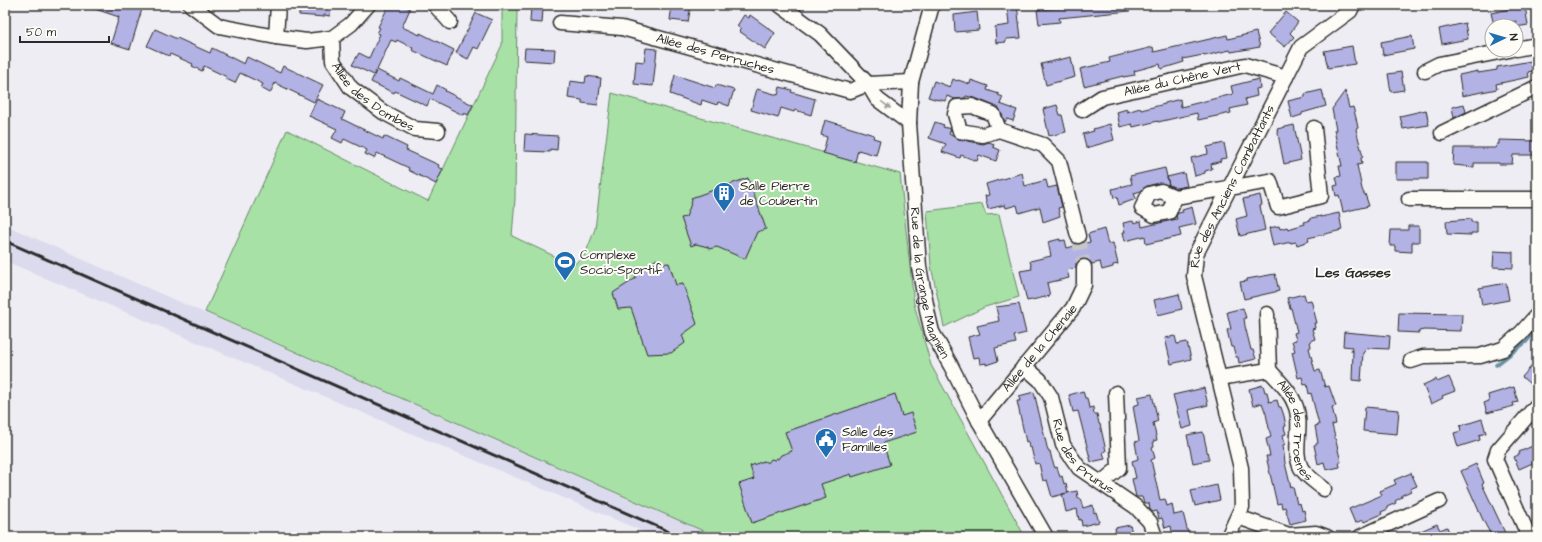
<svg xmlns="http://www.w3.org/2000/svg" width="1542" height="542" font-family="'Architects Daughter',sans-serif">
	<style>
		.built { fill: #dcdbee }
		.green { fill: #a7e1a6; stroke: #698668 }
		.lines { fill: none; stroke-linecap: round; stroke-linejoin: round }
		.stream { stroke: #6790a1; stroke-width: 3.5 }
		.building { fill: #b3b2e4; stroke: #2b2b2b }
		.minor-tunnel { stroke: #c7c6cb; stroke-width: 14; stroke-dasharray: 14 7; stroke-linecap: butt }
		.minor-casing { stroke: #2b2b2b; stroke-width: 17 }
		.minor { stroke: #fdfcf7; stroke-width: 14 }
		.rail { stroke: #2b2b2b; stroke-width: 3 }
		.oneway { fill: #9e9e9b }
		.labels { text-anchor: middle; dominant-baseline: central; stroke-width: 4; stroke-linejoin: round; paint-order: stroke }
		.street-label { font-size: 13px; fill: #2b2b2b; stroke: #fdfcf7 }
		.poi-label { font-size: 13px; fill: #2b2b2b; stroke: #fdfcf7; text-anchor: start }
		.neighbourhood-label { font-size: 14px; font-weight: bold; fill: #2b2b2b; stroke: #fdfcf7 }
	</style>
	<rect width="100%" height="100%" fill="#eeedf3"/>
	<filter id="ink" filterUnits="userSpaceOnUse"><feTurbulence type="fractalNoise" baseFrequency=".025" numOctaves="2"/><feDisplacementMap in="SourceGraphic" scale="8" xChannelSelector="R" yChannelSelector="G"/><feConvolveMatrix kernelMatrix="1 2 1 2 8 2 1 2 1" color-interpolation-filters="sRGB"/></filter>
	<g filter="url(#ink)">
		<path class="built" d="M5,225L111,272L717,537H656L5,261Z"/>
		<path class="green" d="M502,5H517L515,199L512,236L573,265L585,255L595,229L612,93L900,174L914,304L931,365L1025,537H717L205,312L287,130L428,201L502,45Z
			M982,204L986,215L999,214L1019,297L985,307L944,327L931,266L927,211Z"/>
		<g class="lines">
			<path class="stream" d="M1496,365L1526,342L1537,329"/>
		</g>
		<path class="building" d="M89,5H128L142,9L130,49L111,43L119,17L89,7Z
			M299,5H331L330,16L324,15V17L299,15Z
			M389,5H402L410,9L402,27L420,35V33L454,50L447,66L412,50L413,48L397,40L396,42L391,40L377,70L399,81L400,78L433,94L437,85L446,90L445,91L473,105L468,115L464,113L463,115L430,99L427,106L395,91L394,93L371,82L376,71L374,75L352,65L359,53L369,58L380,34L377,33L380,28L378,27Z
			M672,5H691L688,22L670,20Z
			M1007,5H1017L1021,38L1006,39V42L996,43L995,27L1009,25Z
			M1071,5H1129L1130,11L1059,18L1060,22L1039,24L1037,10L1071,7Z
			M531,6L543,9L542,23L530,22Z
			M1525,6L1528,25L1516,27V21L1494,25L1491,13Z
			M977,12L979,30L955,32L954,15Z
			M1286,12L1298,22L1290,33L1294,37L1285,47L1268,33Z
			M476,13L492,20L478,49L474,47L468,59L456,53Z
			M744,15L749,18L750,15L775,33L765,49L739,31L741,29L737,26Z
			M1465,23L1468,39L1442,44L1439,29Z
			M155,29L177,39V38L210,53L212,48L244,64L247,57L280,73L283,66L323,85L314,102L275,83L270,93L261,88L263,84L240,73L235,83L226,79L227,77L204,66L202,71L192,66L193,64L170,54L169,56L147,46Z
			M1256,32L1260,47L1231,52L1230,50L1204,56L1203,55L1183,59L1184,62L1161,69L1160,64L1134,71L1135,75L1123,77V76L1084,86L1080,69L1110,62L1109,58L1153,47L1154,52L1227,35L1228,39Z
			M1412,36L1414,49L1383,55L1381,42Z
			M1352,46L1355,64L1328,68L1324,51Z
			M525,48L555,49L554,62L524,60Z
			M646,48L657,49L653,86L634,84L636,61L644,62Z
			M1071,57L1075,77L1046,85L1041,64Z
			M1531,61L1533,71L1528,72L1529,77L1496,84L1497,89L1462,96L1459,75L1478,71V73L1497,70V67Z
			M1401,72L1404,90L1391,92L1388,74Z
			M675,75L715,88L716,85L734,90L729,106L718,102L717,105L702,100L701,105L670,94Z
			M586,76L601,78L598,105L582,103V100L568,98L570,81L585,83Z
			M953,79L957,81L958,80L970,84L971,80L988,86L987,90L999,94L998,95L1003,97L1000,104L1017,110L1013,121L1007,119L1005,122L999,108L975,98L966,96L965,98L955,99L947,96L945,101L938,99V100L928,97L934,81L950,87Z
			M1259,79L1260,88L1256,89L1257,96L1245,99L1247,105L1230,109L1231,113L1198,120L1197,113L1158,122V121L1133,127L1132,124L1120,127L1117,112L1127,109V112L1140,108L1141,110L1165,104V103L1180,99L1181,107L1233,94L1231,86Z
			M780,87L792,90L791,92L815,99L811,115L795,110L794,112L781,108L778,118L751,110L757,89L778,95Z
			M1322,90L1326,106L1302,113V115L1292,118L1288,101L1305,97V94Z
			M1345,91L1349,108L1353,107L1356,118L1358,128L1356,129L1363,157L1361,158L1362,164L1357,165L1362,189L1364,194H1365L1369,206L1343,212L1339,195L1336,196L1334,186L1338,185L1336,177L1341,176L1339,166H1342L1334,130H1336L1332,109Z
			M317,99L345,112L342,119L383,139L384,136L407,147L406,150L439,165L438,167L443,169L436,184L408,170L409,168L377,153L374,158L365,154L367,150L344,139L342,143L332,138L337,129L309,116Z
			M1464,104L1466,112L1454,118L1452,107Z
			M1057,105L1060,115H1062L1066,132L1049,136L1043,109Z
			M1426,110L1429,125L1403,129L1400,116Z
			M825,120L874,135L873,138L880,140L876,155L858,150L855,162L823,153L827,137L821,135Z
			M935,122L944,125L943,127L951,129L949,134L958,139L983,144L989,142L994,144L993,147L1000,150L996,161L979,155L977,161L961,155L960,158L942,152L946,144L929,138Z
			M1110,124L1114,140L1086,148L1083,134L1094,131L1093,129Z
			M1294,125L1301,160L1284,164L1277,129Z
			M525,134L558,136L557,150L550,149V152L524,151Z
			M1499,140L1537,141V155H1513L1512,164H1499V163H1474V167L1453,165L1454,148H1496L1497,144H1499Z
			M1224,143L1227,158L1220,159L1221,161L1211,164L1212,169L1205,171V173L1195,176L1191,158L1208,154L1207,147Z
			M1396,162H1428V179H1396Z
			M1165,168L1169,185L1159,183L1147,186L1141,191L1134,193L1136,199L1119,205L1117,197L1114,198L1112,189L1132,184L1130,176Z
			M1022,173L1025,186L1046,180L1048,188L1057,186L1062,207L1058,208L1060,216L1043,222L1040,207L1019,213L1017,205L1006,208L1005,205L988,209L985,196L989,195L986,184Z
			M1184,173L1187,186L1176,188L1169,185L1167,177Z
			M748,178L766,229L757,232L745,259L717,247L709,249L708,247L696,244L691,246L681,218L686,217L692,201L691,198Z
			M1260,195L1262,205L1260,206L1265,230L1240,236L1236,219L1247,216L1243,199Z
			M1192,207L1196,224L1179,228L1181,236L1146,244L1145,236L1125,241L1123,232H1125L1123,223L1133,221L1134,223L1141,221L1142,227L1177,219L1176,216L1178,213L1183,212L1182,210Z
			M1339,213L1342,230L1308,238L1309,241L1297,245L1296,242L1291,243V242L1273,246L1269,228L1279,226L1280,229L1287,227L1288,229L1305,224L1304,222L1311,220V218L1321,216V217Z
			M1471,219V222H1477V233H1471V235L1447,234L1446,221Z
			M1408,226H1419V242H1412V252L1395,251V246H1390L1391,230H1408Z
			M1104,229L1108,244L1113,243L1118,264L1113,265V267L1102,270L1100,262L1092,264L1088,259H1080L1076,263V268L1067,270L1069,278L1047,283L1050,296L1027,301L1020,271L1032,269L1030,261L1051,256L1048,242L1060,239V241L1065,240L1067,248L1090,242L1088,234Z
			M1494,251L1513,252V268L1493,267Z
			M657,259L658,264L669,263L676,285L683,284L697,324L682,335L685,343L671,353L647,354L631,308L618,309L613,293L636,278L634,274Z
			M1275,274L1279,291L1244,299L1240,282L1247,281V279Z
			M1506,283L1509,300L1482,305L1479,288Z
			M1179,294L1182,309L1158,315L1154,300Z
			M1304,294L1306,301L1311,300L1317,323H1314L1315,328L1312,329L1315,339L1310,341L1311,347L1309,348L1315,371L1320,370L1325,387L1329,386L1336,406L1332,407L1336,424L1332,425L1341,462H1339L1340,467L1326,470L1324,462L1318,464L1314,445L1318,443L1315,426L1319,425L1311,393L1309,394L1307,384L1304,385L1302,377L1298,378L1292,352L1295,351L1292,341L1296,340L1294,333L1297,332L1291,308H1290L1287,298Z
			M1019,304L1026,333L1014,336L1016,343L995,348L998,361L986,365V363L980,364L979,357L973,358L968,337L980,334L977,326L999,321L996,307Z
			M1243,308L1246,318H1244L1245,326L1251,350H1253L1256,359L1239,363L1238,357H1236L1233,347H1231L1227,330L1231,329L1227,312Z
			M1399,313L1462,314L1461,331L1424,330L1419,331V333L1398,332Z
			M1344,332L1390,336L1389,349L1367,348L1363,353L1361,381L1352,380L1353,351H1351L1352,347L1343,346Z
			M1175,336L1177,344L1187,342L1191,359L1171,364L1165,338Z
			M1537,360V380L1533,384H1530L1522,377Z
			M1449,377L1455,391L1442,396L1443,398L1431,404L1423,385L1436,379L1437,382Z
			M1263,385L1265,392H1267L1269,402L1277,400L1279,407H1281L1284,416L1286,426L1284,427L1286,434L1283,435L1285,444L1283,445L1285,463L1291,488L1293,487L1297,504L1300,503L1302,511L1304,510L1306,520L1290,524L1285,507L1282,508L1281,503L1277,504L1266,456H1270L1266,439L1271,437L1266,414L1262,403L1253,406L1249,389Z
			M1514,387L1518,402L1513,403L1514,406L1487,413L1484,403L1489,401L1488,395Z
			M1204,388L1208,405L1189,410L1192,426L1182,429L1173,395Z
			M1083,391L1085,398H1087L1089,408L1093,407L1094,414H1097L1099,424H1100L1106,451L1103,452L1105,459L1091,462L1078,411L1073,412L1069,395Z
			M1034,392L1048,451H1050L1052,460L1055,468L1057,467L1060,477L1062,476L1064,484L1066,483L1068,493L1052,497L1047,480L1043,481L1039,463L1035,464L1031,447L1029,448L1028,441L1026,442L1017,401H1020L1019,396Z
			M895,394L902,416L911,413L917,432L883,443L890,465L852,477L851,474L821,484L826,498L752,523L739,484L754,479L750,466L764,461L768,463L771,459L775,460L776,458L778,459L781,455L792,451L785,432Z
			M1152,394L1158,421L1153,423L1157,440L1153,441L1154,447L1152,448L1155,458L1151,460L1160,500L1165,499L1167,506L1172,504L1174,515L1183,513L1189,537H1173L1171,526L1165,528L1162,518L1159,519L1157,511L1153,512L1150,510L1149,503H1144L1142,497H1136L1132,479L1136,478L1132,461L1138,459L1135,442L1139,441L1133,406L1139,404L1138,397Z
			M1365,407L1399,410L1397,434L1363,431Z
			M1482,419L1486,433L1479,435L1480,440L1458,447L1454,433L1461,431L1460,426Z
			M1203,432L1209,460L1193,463L1187,435Z
			M1537,444V461L1519,469L1514,457L1520,454L1519,452Z
			M1476,464L1484,483L1482,484L1507,537H1492L1483,520L1461,471Z
			M1411,473L1417,486L1410,489L1411,491L1402,495V497L1395,501L1396,503L1387,507L1388,509L1381,512L1382,514L1364,522L1363,520L1355,523L1349,509L1382,495L1380,491L1396,484L1394,480Z
			M1217,485L1220,500L1195,506L1191,491Z
			M1077,491L1078,498H1080L1083,508L1093,505L1094,513L1096,512L1099,522L1082,526L1081,519L1079,520L1077,509L1066,512L1062,494Z
			M1437,524L1440,530L1447,527L1451,537H1407Z
			M1130,525L1133,537H1117L1115,528Z"/>
		<g class="lines">
			<path class="minor-tunnel" d="M1078,236L1084,267"/>
			<g class="minor-casing">
				<g id="minor">
					<path d="M191,5L219,26L276,37L307,41L332,38L351,24L368,5"/>
					<path d="M435,5L450,22"/>
					<path d="M780,5L820,34L868,84L877,99L909,123"/>
					<path id="s1" d="M932,5L911,82L909,123L919,267L928,315L932,332L951,366L979,421L1046,537"/>
					<path id="s2" d="M560,23L622,28L850,91L868,84L911,82"/>
					<path d="M276,37L278,5"/>
					<path id="s3" d="M332,38L333,61L351,88L383,112L415,129L438,131"/>
					<path d="M1516,49L1537,45"/>
					<path d="M1425,71L1439,64L1509,50"/>
					<path id="s4" d="M1082,110L1102,97L1245,65L1286,77"/>
					<path d="M999,130L983,135L960,131L955,114L957,107L972,106L993,114L999,130L1043,145L1059,161L1078,236"/>
					<path d="M1442,133L1537,87"/>
					<path d="M1175,197L1169,212L1154,215L1142,208L1149,194L1161,191L1175,197L1270,181L1278,207L1321,196L1314,128"/>
					<path d="M1409,199H1537"/>
					<path d="M1411,361L1423,357L1480,356L1503,349L1522,332L1537,315"/>
					<path id="s5" d="M1024,366L1040,380L1051,397L1063,445L1079,468L1136,507L1150,522L1155,537"/>
					<path id="s6" d="M1269,370C1279,381 1291,392 1296,407C1303,427 1292,450 1301,468C1306,476 1317,483 1324,489"/>
					<path d="M1219,378L1269,370L1267,314"/>
					<path id="s7" d="M979,421L1073,308L1084,285V267"/>
					<path d="M1101,483L1119,468L1116,393"/>
					<path d="M1238,517L1289,535L1316,533L1327,537"/>
					<path id="s8" d="M1228,537L1242,507L1241,468L1194,276L1196,254L1301,47L1350,11L1353,5"/>
					<path d="M1360,537L1439,501"/>
					<path d="M1529,537L1495,459L1498,450L1537,405"/>
				</g>
			</g>
			<use href="#minor" class="minor"/>
			<path class="rail" d="M5,241L681,537"/>
		</g>
		<defs><path id="oneway-solid" d="M-6-.8H1V-3.2L6.5 0L1 3.2V.8H-6Z"/></defs>
		<use class="oneway" href="#oneway-solid" transform="translate(886 105) rotate(36)"/>
	</g>
	<defs>
		<g id="building-pin" transform="scale(1.15)"><path d="M0 17L-7.5 6A9.5 9.5 0 1 1 7.5 6Z" fill="#1f6fb2" stroke="#fdfcf7"/><path d="M-4-6H4V6H1V3H-1V6H-4ZM-2.5-4.3h1.7v1.8h-1.7ZM.8-4.3h1.7v1.8H.8ZM-2.5-1h1.7V.8h-1.7ZM.8-1h1.7V.8H.8Z" fill="#fff"/></g>
		<g id="stadium-pin" transform="scale(1.15)"><path d="M0 17L-7.5 6A9.5 9.5 0 1 1 7.5 6Z" fill="#1f6fb2" stroke="#fdfcf7"/><path d="M0-5a6.5 5 0 1 0 0 10a6.5 5 0 1 0 0-10ZM-3.5-1.8h7v3.6h-7Z" fill="#fff"/></g>
		<g id="civic-pin" transform="scale(1.15)"><path d="M0 17L-7.5 6A9.5 9.5 0 1 1 7.5 6Z" fill="#1f6fb2" stroke="#fdfcf7"/><path d="M-.6-6.5H3V-4.5H.6V-3L4-1V1h2V6H-6V1h2V-1L-.6-3ZM-1.2 2.5V6h2.4V2.5Z" fill="#fff"/></g>
	</defs>
	<g fill-rule="evenodd">
		<use href="#building-pin" x="724" y="193"/>
		<use href="#stadium-pin" x="565" y="262"/>
		<use href="#civic-pin" x="826" y="439"/>
	</g>
	<g class="labels">
		<g class="street-label">
			<text stroke="none"><textPath href="#s2" startOffset="159">Allée des Perruches</textPath></text>
			<text stroke="none"><textPath href="#s4" startOffset="106">Allée du Chêne Vert</textPath></text>
			<text stroke="none"><textPath href="#s3" startOffset="78">Allée des Dombes</textPath></text>
			<text stroke="none"><textPath href="#s8" startOffset="368">Rue des Anciens Combattants</textPath></text>
			<text stroke="none"><textPath href="#s1" startOffset="283">Rue de la Grange Magnien</textPath></text>
			<text stroke="none"><textPath href="#s7" startOffset="95">Allée de la Chenaie</textPath></text>
			<text stroke="none"><textPath href="#s6" startOffset="69">Allée des Troenes</textPath></text>
			<text stroke="none"><textPath href="#s5" startOffset="112">Rue des Prunus</textPath></text>
		</g>
		<g class="poi-label">
			<text x="740" y="186">Salle Pierre<tspan x="740" dy="15">de Coubertin</tspan></text>
			<text x="580" y="255">Complexe<tspan x="580" dy="15">Socio-Sportif</tspan></text>
			<text x="842" y="432">Salle des<tspan x="842" dy="15">Familles</tspan></text>
		</g>
		<g class="neighbourhood-label">
			<text x="1353" y="273">Les Gasses</text>
		</g>
	</g>
	<rect width="1542" height="542" fill="none" stroke="#fdfcf7" stroke-width="20"/>
	<rect x="10" y="10" width="1522" height="522" fill="none" stroke="#2b2b2b" stroke-width="1.5" filter="url(#ink)"/>
	<g transform="translate(1504 38) rotate(85)"><circle r="19" fill="#fdfcf7" stroke="#a9a8a5"/>
	<path d="M0-3L7 15L0 10L-7 15Z" fill="#1f6fb2"/>
	<text y="-6" font-size="11" font-weight="bold" text-anchor="middle" fill="#2b2b2b">N</text>
	</g>
	<path d="M20 36v6h89v-6" fill="none" stroke="#2b2b2b" stroke-width="2"/>
	<text x="26" y="36" font-size="12" fill="#2b2b2b" stroke="#fdfcf7" stroke-width="3" paint-order="stroke">50 m</text>
</svg>
